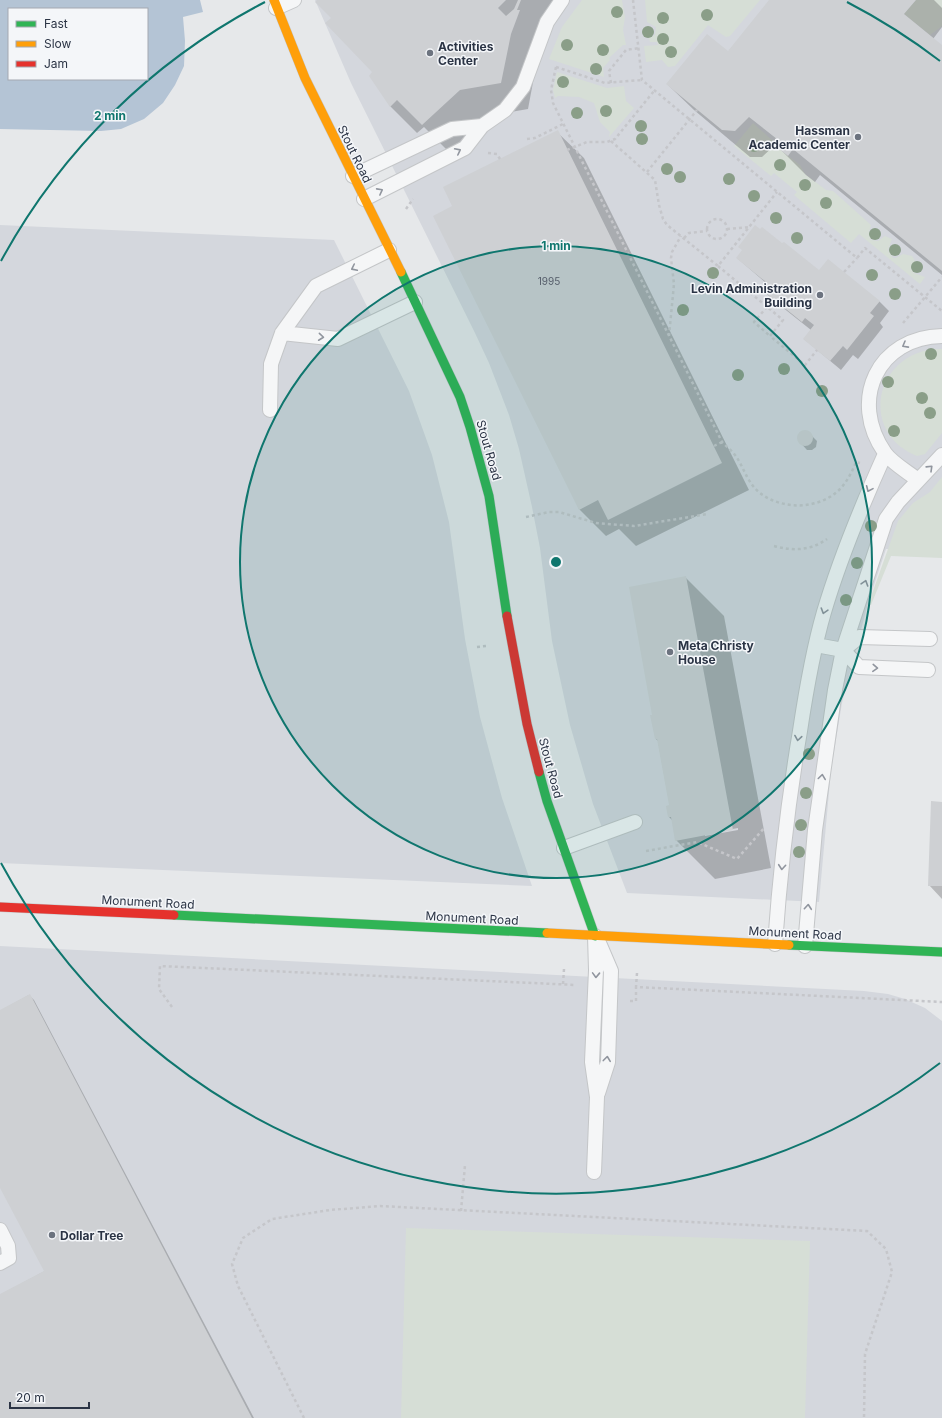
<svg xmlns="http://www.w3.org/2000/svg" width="942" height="1418" font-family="Inter,sans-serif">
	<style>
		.built { fill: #d4d7dd }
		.green { fill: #d6ded6 }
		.water { fill: #b4c4d5; fill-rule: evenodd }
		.shadow { fill: #0003; fill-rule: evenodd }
		.building { fill: #ced0d3 }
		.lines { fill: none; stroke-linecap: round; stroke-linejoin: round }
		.lane-casing { stroke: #c4c6c8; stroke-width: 16 }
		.fast-casing { stroke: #c4c6c8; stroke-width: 10 }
		.slow-casing { stroke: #c4c6c8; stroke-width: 10 }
		.jam-casing { stroke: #c4c6c8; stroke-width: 10 }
		.path { stroke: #c5c6ca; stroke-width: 2.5; stroke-dasharray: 3 3; stroke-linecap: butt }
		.lane { stroke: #f5f6f7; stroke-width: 14 }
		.fast { stroke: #30b455; stroke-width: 9 }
		.slow { stroke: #ff9f0a; stroke-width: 9 }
		.jam { stroke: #e5322d; stroke-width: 9 }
		.tree { fill: #8a9e88 }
		.oneway { stroke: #90959e }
		.ring { fill: none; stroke: #0f766e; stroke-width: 2 }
		.poi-dot { fill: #6c737f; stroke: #f4f6f9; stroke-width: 1.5 }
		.labels { text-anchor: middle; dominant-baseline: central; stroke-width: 3; stroke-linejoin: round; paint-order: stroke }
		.number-label { font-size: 10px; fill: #545c69 }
		.poi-label { font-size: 12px; font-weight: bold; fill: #2b3445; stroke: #f4f6f9; text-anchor: start }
		.street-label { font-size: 12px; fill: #2b3445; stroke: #f4f6f9 }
		.centre { fill: #0f766e; stroke: #f4f6f9; stroke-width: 2 }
		.ring-label { font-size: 12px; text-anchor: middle; font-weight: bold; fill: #0f766e; stroke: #f4f6f9; stroke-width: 3; stroke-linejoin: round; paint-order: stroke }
	</style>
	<rect width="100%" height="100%" fill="#e6e8ea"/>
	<path class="built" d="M315,0H942V551L886,549L868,603L842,703L831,770L819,902L627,893L593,804L570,725L552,641L540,548L532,507L519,449L509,415L489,363L475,333L351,83Z
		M0,225L334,240L409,391L432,455L449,522L465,639L480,717L502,798L532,886L0,863Z
		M0,946L864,991L888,994L905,999L925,1008L942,1021V1418H0Z"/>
	<path class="green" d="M582,0H622L625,17L623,30L626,45H623L609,58L610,60L603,68L604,77L549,59L562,27Z
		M645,0H760L730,36L726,37L708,25L675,66L668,67L662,60L646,62L644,46L658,45L657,42H650L649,38L655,35L656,27L647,22Z
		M916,0H942V26L930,35L904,14Z
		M557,72L607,88L624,86L626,101L634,108L609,137L610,132L600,122L594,103L579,97L558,96L555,98L553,90Z
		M753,123L773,141L772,143L800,165L805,174L826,190L833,191L871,225L869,232L871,240L878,241L885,236L892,239L888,250L893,258H896L903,254L912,256L915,261L911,266C911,274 918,274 925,277L920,284L859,234L851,243L794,195L797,192L774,173L771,176L734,146Z
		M934,349H942V433L925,454L917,456C859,433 874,356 934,349Z
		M942,477V558L891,556L871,605H868L898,521L913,503L930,492Z
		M406,1228L810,1241L805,1418H401Z"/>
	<path class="water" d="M0,0H200L203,12L183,17L185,41L184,66L175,85L163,103L144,119L121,129L101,131L0,129ZM9,9H147V79H9Z"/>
	<path class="shadow" d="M319,0H561L540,20L548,27L537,61L528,109L487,116L449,152L424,127L417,133L390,106L373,72Z
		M771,0H934L942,8V27L933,39L942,46V275L820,175L815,182L806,175L779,148L781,146L777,143L762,157H750L694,110L667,84L728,52Z
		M557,132L584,158L749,490L636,546L619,529L606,536L579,509L454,207Z
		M737,258L819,272L879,301L889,311L880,323L883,327L858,359L853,355L841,370L804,339L811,330L772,299L762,289L766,283Z
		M803,431L808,432L817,441L816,447L812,450H807L798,440L799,435Z
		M686,578L724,616L771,868L715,879L676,840L673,821L669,817L670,806L658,741L656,739L653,715ZM738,828V830L705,836V834Z
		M942,803V899L929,885Z
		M29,995L34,1000L254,1418H0V1295L45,1271L0,1185V1011Z"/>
	<path class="building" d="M317,0H506L498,8L506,16L514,9L518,0H521L517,10H520L511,34L501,83L460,90L422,125L397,100L390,107L369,76L372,72L325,23L331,18L315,2Z
		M769,0H916L904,14L942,45V271L793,149L788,156L778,148L782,143L749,117L735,131L722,130L666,84L707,34L728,51Z
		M558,130L722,463L608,520L598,500L579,510L433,216L452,206L443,187Z
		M755,225L760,229L762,227L782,243L784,242L819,270L828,259L880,301L870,313L874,316L847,350L843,346L830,361L803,339L814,325L805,318L802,322L761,289L766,282L736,258L742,250L738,247Z
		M797 438a8 8 0 1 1 16 0a8 8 0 1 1-16 0Z
		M686,576L733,830L675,841L671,817H668L667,812L666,806L669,805L657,739H655L650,715H652L629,587Z
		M931,801L942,802V886H928Z
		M30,994L252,1418H0V1294L44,1271L0,1188V1010Z"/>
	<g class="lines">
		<g class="lane-casing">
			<path id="lane" d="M276,8L294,0
				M353,176L452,129L482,126
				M364,199L465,148L482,126L505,110L523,87L547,22L562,0
				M282,333L338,339L415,302
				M270,410L271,364L282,333L316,286L389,250
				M918,480C908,472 892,463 885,453C848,400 878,337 942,336
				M816,645L843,650L859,667L928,670
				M843,650L859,637L930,639
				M564,848L635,822
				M775,944C780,873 788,802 800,731C806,691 813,650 824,612C840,558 862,505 885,454
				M805,946L815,830L835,690L843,650L886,519L898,502L942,455
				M598,1093L608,1062L611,971L599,943
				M594,1172L597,1097L592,1062L596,970L595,936
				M0,1230L8,1246L9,1258L0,1263"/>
		</g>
		<g class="fast-casing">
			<path id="fast" d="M401,272L460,397L470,427L489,496L507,616
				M539,772L547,801L595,936
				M174,915L547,933
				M789,945L942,952"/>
		</g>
		<g class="slow-casing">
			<path id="slow" d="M274,0L305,78L401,272
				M547,933L789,945"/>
		</g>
		<g class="jam-casing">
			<path id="jam" d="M507,616L527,724L539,772
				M0,907L174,915"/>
		</g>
		<path class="path" d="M633,0L642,80L857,258L865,248L942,311
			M556,67L551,90L553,103L722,442C726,446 731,450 735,455C744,467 747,483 760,493C782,510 818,510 839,490C847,482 852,472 856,462L860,463
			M556,67L605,83L642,80
			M611,83L609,71L626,50L639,48
			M527,139L535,138L563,124
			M611,141L655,180L659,205L663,219L667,225L718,266L777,192
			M567,150L587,142H607L615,139L654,91
			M488,153L497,154L500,159
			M647,172L697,110
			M406,209L413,199
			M707 229a10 10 0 1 1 20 0a10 10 0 1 1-20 0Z
			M727,229L750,227
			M684,238L689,233L707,231
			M718,266L783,320L770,336L805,365L817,350
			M844,272L857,258
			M767,307L754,322L770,336
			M903,323L942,277
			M669,336L674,284L671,258L672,252L681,236
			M714,446L722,442
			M526,517L549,512H559L596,523L634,526L708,514
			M774,546C793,551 810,551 827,539
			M477,647L486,646
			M646,851L697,842L737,859L765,827
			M637,973L636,987L942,1002
			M563,984L564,969
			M630,1001H636V987
			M172,1007L159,989L160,966L576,985
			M461,1211L465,1165
			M304,1418L238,1286L232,1264L243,1238L272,1219L330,1210L380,1206L867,1231L886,1249L892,1272L865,1354L864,1418"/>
		<use href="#lane" class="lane"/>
		<use href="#fast" class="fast"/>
		<use href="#slow" class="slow"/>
		<use href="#jam" class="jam"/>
	</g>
	<g class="tree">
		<circle cx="617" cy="12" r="6"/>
		<circle cx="707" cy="15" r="6"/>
		<circle cx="663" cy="18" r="6"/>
		<circle cx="648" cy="32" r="6"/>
		<circle cx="663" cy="39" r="6"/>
		<circle cx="567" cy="45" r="6"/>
		<circle cx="603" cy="50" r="6"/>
		<circle cx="671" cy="52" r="6"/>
		<circle cx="596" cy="69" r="6"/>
		<circle cx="563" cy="82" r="6"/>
		<circle cx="606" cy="111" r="6"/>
		<circle cx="577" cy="113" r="6"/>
		<circle cx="641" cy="126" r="6"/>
		<circle cx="642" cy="139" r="6"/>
		<circle cx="754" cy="146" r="6"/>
		<circle cx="780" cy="165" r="6"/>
		<circle cx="667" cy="169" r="6"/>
		<circle cx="680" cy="177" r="6"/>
		<circle cx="729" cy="179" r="6"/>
		<circle cx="805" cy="185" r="6"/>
		<circle cx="754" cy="196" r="6"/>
		<circle cx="826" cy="203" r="6"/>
		<circle cx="776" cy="218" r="6"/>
		<circle cx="875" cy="234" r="6"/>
		<circle cx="797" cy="238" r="6"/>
		<circle cx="895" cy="250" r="6"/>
		<circle cx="917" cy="267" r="6"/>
		<circle cx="713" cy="273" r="6"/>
		<circle cx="872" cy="275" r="6"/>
		<circle cx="895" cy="294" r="6"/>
		<circle cx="683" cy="310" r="6"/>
		<circle cx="931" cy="354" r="6"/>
		<circle cx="784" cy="369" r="6"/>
		<circle cx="738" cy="375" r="6"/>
		<circle cx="888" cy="382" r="6"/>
		<circle cx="822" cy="391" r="6"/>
		<circle cx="922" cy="398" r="6"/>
		<circle cx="930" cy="413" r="6"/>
		<circle cx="894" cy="431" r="6"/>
		<circle cx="871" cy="526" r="6"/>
		<circle cx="857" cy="563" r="6"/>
		<circle cx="846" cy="600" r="6"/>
		<circle cx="809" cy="754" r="6"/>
		<circle cx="806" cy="793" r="6"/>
		<circle cx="801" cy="825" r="6"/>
		<circle cx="799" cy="852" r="6"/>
	</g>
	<defs><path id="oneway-chevron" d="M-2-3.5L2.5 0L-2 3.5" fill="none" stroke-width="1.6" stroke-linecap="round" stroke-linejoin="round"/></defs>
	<g class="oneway">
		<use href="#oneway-chevron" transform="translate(458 151) rotate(-27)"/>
		<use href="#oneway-chevron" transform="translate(380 191) rotate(-28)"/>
		<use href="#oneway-chevron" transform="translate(354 268) rotate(154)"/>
		<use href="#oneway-chevron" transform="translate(321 337) rotate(6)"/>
		<use href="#oneway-chevron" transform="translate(905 345) rotate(151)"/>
		<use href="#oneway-chevron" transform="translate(930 468) rotate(-44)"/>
		<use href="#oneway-chevron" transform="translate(869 489) rotate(114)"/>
		<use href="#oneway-chevron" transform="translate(865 583) rotate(-72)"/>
		<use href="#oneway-chevron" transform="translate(824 611) rotate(107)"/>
		<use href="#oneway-chevron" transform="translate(875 668) rotate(3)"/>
		<use href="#oneway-chevron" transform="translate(798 738) rotate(99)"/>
		<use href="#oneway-chevron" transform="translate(822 777) rotate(-82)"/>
		<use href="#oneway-chevron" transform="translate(782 867) rotate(95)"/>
		<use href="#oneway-chevron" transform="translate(808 907) rotate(-85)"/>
		<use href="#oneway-chevron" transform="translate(596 975) rotate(92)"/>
		<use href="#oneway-chevron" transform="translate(607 1059) rotate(-83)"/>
	</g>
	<circle cx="556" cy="562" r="316" fill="#0f766e" fill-opacity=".12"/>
	<g class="ring">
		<circle cx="556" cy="562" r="316"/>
		<path d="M940 1063A631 631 0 0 1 1 863M1 261A631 631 0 0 1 265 2M847 2A631 631 0 0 1 940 61"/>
	</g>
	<g class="poi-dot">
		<circle cx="430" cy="53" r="4"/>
		<circle cx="858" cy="137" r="4"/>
		<circle cx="820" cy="295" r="4"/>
		<circle cx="670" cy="652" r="4"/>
		<circle cx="52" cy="1235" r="4"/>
	</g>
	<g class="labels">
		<g class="number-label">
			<text x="549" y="281">1995</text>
		</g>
		<g class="poi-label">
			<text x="438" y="46">Activities<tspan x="438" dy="14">Center</tspan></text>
			<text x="850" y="130" text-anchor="end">Hassman<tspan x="850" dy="14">Academic Center</tspan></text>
			<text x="812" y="288" text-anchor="end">Levin Administration<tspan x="812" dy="14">Building</tspan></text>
			<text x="678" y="645">Meta Christy<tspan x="678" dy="14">House</tspan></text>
			<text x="60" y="1235">Dollar Tree</text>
		</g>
		<g class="street-label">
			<text transform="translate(355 154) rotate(64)">Stout Road</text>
			<text transform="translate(489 450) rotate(74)">Stout Road</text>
			<text transform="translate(551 768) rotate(75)">Stout Road</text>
			<text transform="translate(148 902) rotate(3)">Monument Road</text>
			<text transform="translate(472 918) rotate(3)">Monument Road</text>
			<text transform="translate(795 933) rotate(3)">Monument Road</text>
		</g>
	</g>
	<circle cx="556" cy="562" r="6" class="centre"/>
	<g class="ring-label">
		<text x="110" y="120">2 min</text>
		<text x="556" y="250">1 min</text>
	</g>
	<rect x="8" y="8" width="140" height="72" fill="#f4f6f9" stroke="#a4a8b1"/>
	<rect x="16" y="21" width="20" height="6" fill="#30b455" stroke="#a4a8b1"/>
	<text x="44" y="28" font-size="12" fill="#2b3445">Fast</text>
	<rect x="16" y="41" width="20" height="6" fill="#ff9f0a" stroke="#a4a8b1"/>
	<text x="44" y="48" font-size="12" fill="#2b3445">Slow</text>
	<rect x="16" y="61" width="20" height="6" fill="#e5322d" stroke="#a4a8b1"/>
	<text x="44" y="68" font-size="12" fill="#2b3445">Jam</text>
	<path d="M10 1402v6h79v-6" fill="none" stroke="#2b3445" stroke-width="2"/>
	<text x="16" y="1402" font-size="12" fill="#2b3445" stroke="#f4f6f9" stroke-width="3" paint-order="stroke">20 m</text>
</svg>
